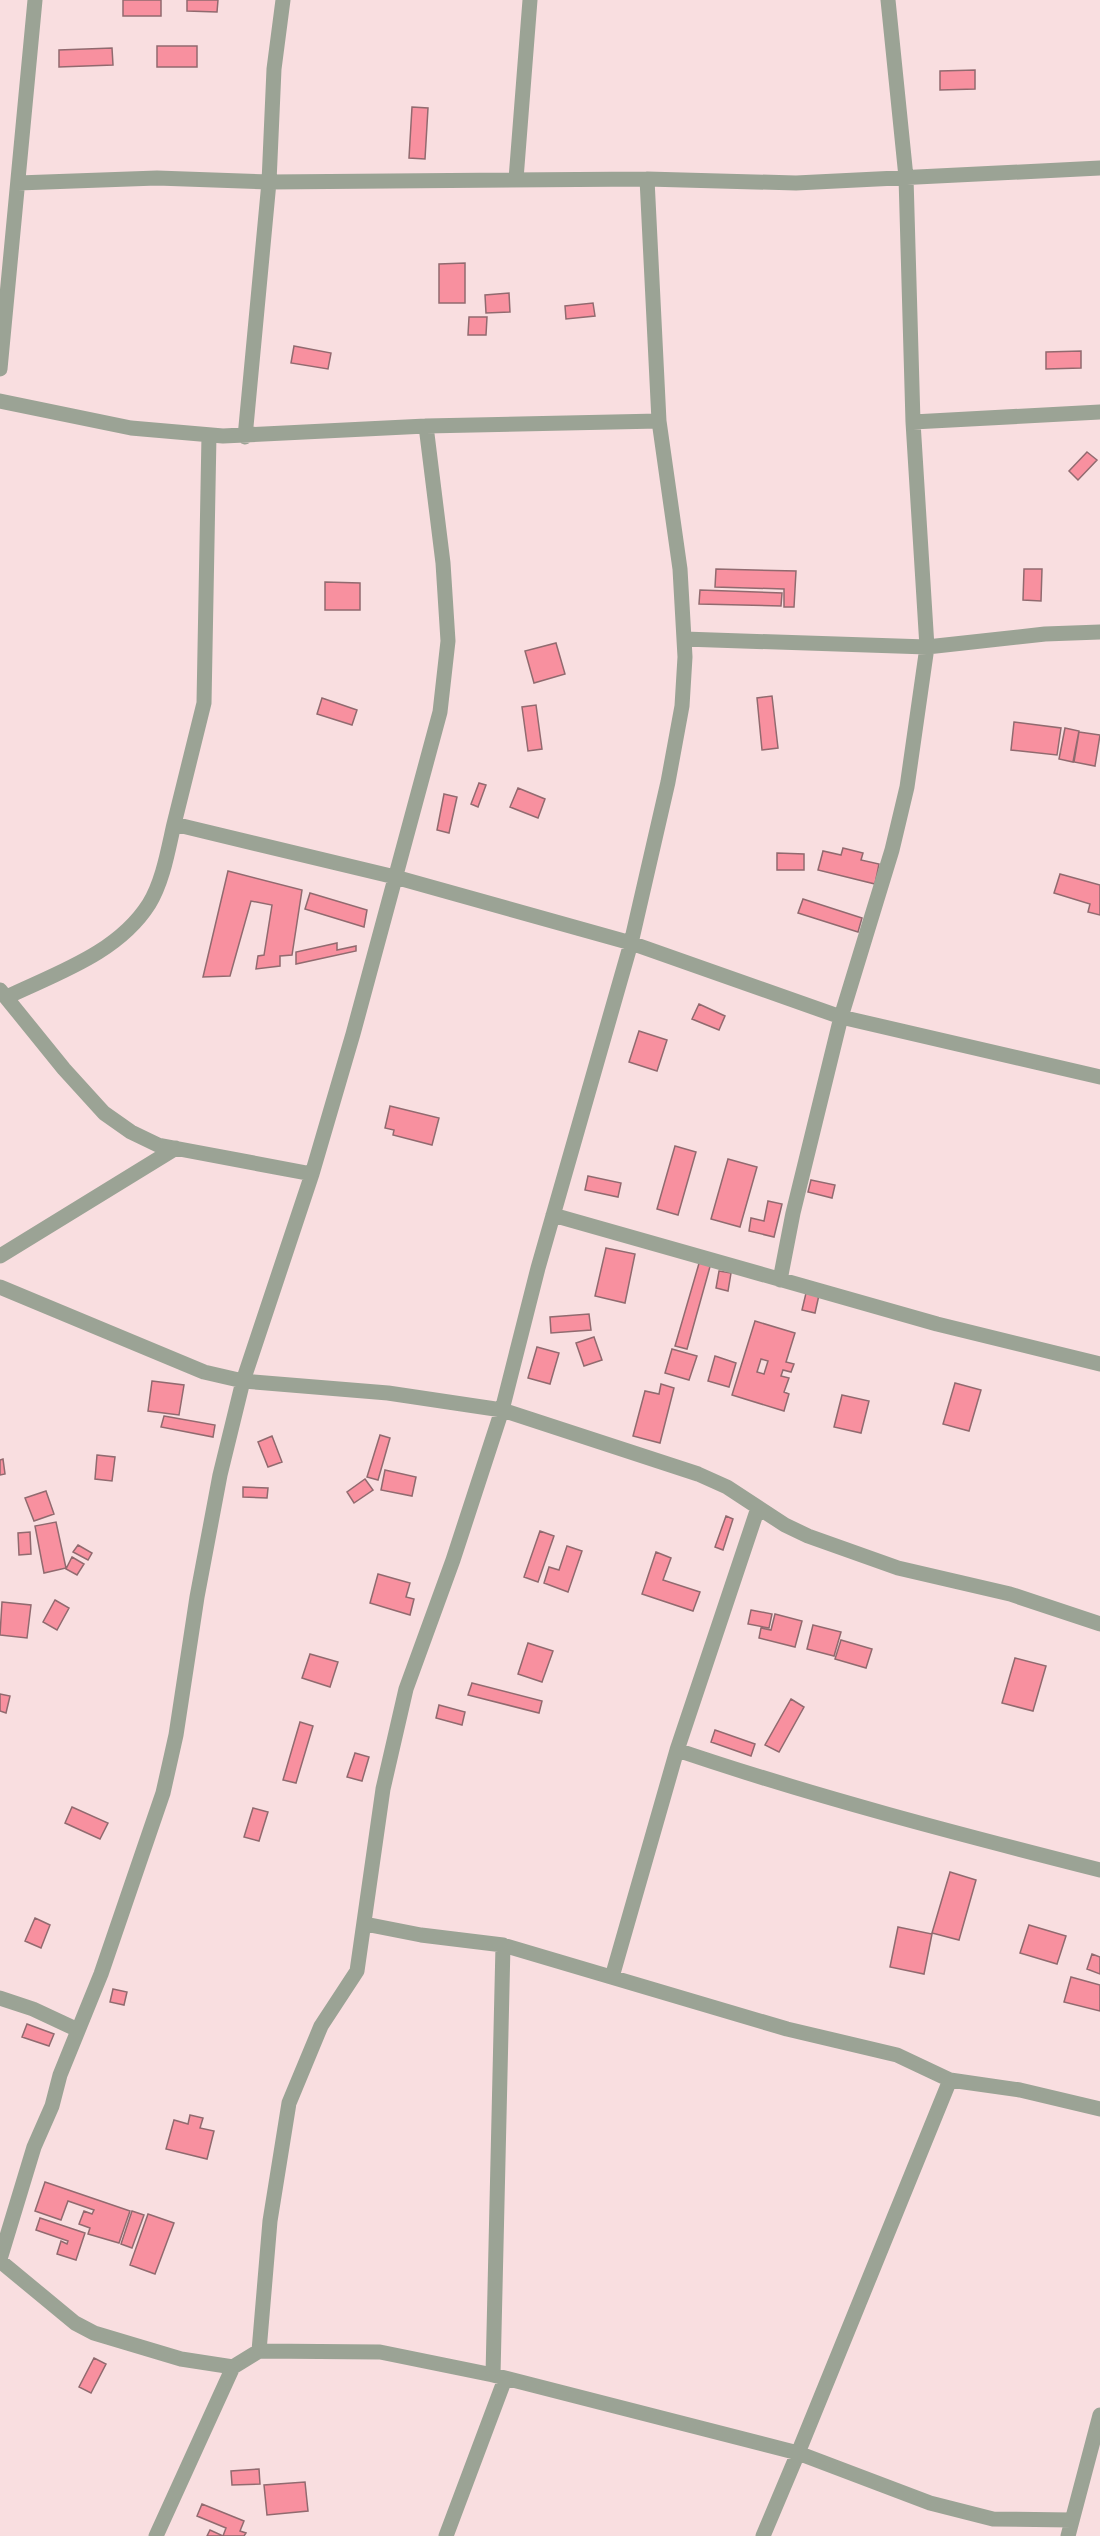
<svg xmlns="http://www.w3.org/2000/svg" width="1100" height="2536" font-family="Mulish,sans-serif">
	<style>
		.building { fill: #f8909f; stroke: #916a6f; stroke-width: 1.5; fill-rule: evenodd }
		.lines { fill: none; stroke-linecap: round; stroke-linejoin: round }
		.minor { stroke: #9ba395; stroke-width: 15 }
	</style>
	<rect width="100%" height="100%" fill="#f9dee0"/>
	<path class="building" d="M123,0H161V16H123Z
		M187,0H218L217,12L187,11Z
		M157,46H197V67H157Z
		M112,48L113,65L59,67V50Z
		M975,70V89L940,90V71Z
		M412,107L428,108L425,159L409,158Z
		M465,263V303H439V264Z
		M509,293L510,312L486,313L485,295Z
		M593,303L595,316L566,319L565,306Z
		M469,317H487L486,335H468Z
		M294,346L331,353L328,369L291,363Z
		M1081,351V368L1046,369V352Z
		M1087,452L1097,460L1078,480L1069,471Z
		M716,569L796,571L794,607H784V589L715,587Z
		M1024,569H1042L1041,601L1023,600Z
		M325,582L360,583V610H325Z
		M700,590L782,593L781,606L699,604Z
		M556,643L565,674L534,683L525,651Z
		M772,696L778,748L762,750L757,698Z
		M322,698L357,710L352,725L317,714Z
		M536,705L542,749L528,751L522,707Z
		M1014,722L1061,728L1057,755L1011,750Z
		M1065,728L1079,731L1073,762L1059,759Z
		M1079,732L1100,735L1095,766L1074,762Z
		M479,783L486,785L478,807L471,804Z
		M518,788L545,799L538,818L510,807Z
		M444,794L457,797L449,833L437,830Z
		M843,848L863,853L861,860L879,864L875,884L818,870L823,851L841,855Z
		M777,853L804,854V870H777Z
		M228,871L302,890L292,955L280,956V966L256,969L258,956L264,955L272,905L251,901L230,976L203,977Z
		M1060,874L1100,885V915L1088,912L1090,904L1054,893Z
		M310,893L367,910L364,927L305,909Z
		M803,899L862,918L858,932L798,913Z
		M337,943V950L356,946V951L296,964V952Z
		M699,1004L725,1016L719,1030L692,1019Z
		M639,1031L667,1040L657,1071L629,1062Z
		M390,1106L439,1118L432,1145L393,1135L394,1130L385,1128Z
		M675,1146L696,1152L678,1215L657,1209Z
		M728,1159L757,1167L740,1227L711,1219Z
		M588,1176L621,1183L618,1197L585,1190Z
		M811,1180L835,1185L832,1198L808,1192Z
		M768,1201L782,1204L774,1237L749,1231L751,1218L764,1221Z
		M606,1248L635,1254L625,1303L595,1296Z
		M700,1260L711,1263L687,1349L675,1346Z
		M719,1271L731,1273L728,1291L716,1288Z
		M806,1293L819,1295L815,1313L802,1310Z
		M589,1314L591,1330L551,1333L550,1317Z
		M755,1321L795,1333L786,1362L794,1364L791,1372L783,1370L781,1376L789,1378L784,1392L789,1394L784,1411L732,1395ZM761,1359L768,1361L764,1374L757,1372Z
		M594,1337L602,1360L584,1366L576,1343Z
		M537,1347L559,1353L550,1384L528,1378Z
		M672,1349L697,1356L689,1380L665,1373Z
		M715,1356L736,1363L729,1387L708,1381Z
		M152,1381L184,1385L179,1415L148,1411Z
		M955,1383L981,1390L969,1431L943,1424Z
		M661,1384L674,1388L660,1443L633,1436L645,1391L659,1394Z
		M842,1395L869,1401L861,1433L834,1427Z
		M164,1416L215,1425L213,1437L161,1427Z
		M380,1435L390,1438L378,1480L367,1477Z
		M272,1436L282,1462L268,1467L258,1442Z
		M97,1455L115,1457L112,1481L95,1479Z
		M3,1459L5,1474L0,1475V1460Z
		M385,1470L416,1477L412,1496L381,1490Z
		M365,1479L373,1490L354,1503L347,1492Z
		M243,1487L268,1488L267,1498L243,1497Z
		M46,1491L54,1514L34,1521L25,1498Z
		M726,1516L733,1519L723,1550L715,1547Z
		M56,1522L66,1568L44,1573L35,1526Z
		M540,1531L554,1536L538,1582L524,1577Z
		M30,1532L31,1554L19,1555L18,1533Z
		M78,1545L92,1553L88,1560L73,1552Z
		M567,1546L582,1551L568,1592L544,1583L549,1567L559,1570Z
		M656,1552L671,1558L663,1580L700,1592L693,1611L642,1594Z
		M72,1557L84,1564L77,1575L66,1569Z
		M378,1574L410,1583L406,1597L414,1599L410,1615L370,1603Z
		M55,1600L69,1608L57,1630L43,1622Z
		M2,1602L31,1605L27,1638L0,1635Z
		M751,1610L772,1614L769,1628L748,1624Z
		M775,1614L802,1621L795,1647L759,1638L761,1628L771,1630Z
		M813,1625L841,1632L834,1656L807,1649Z
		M841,1640L872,1649L866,1668L835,1659Z
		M528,1643L553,1651L542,1682L518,1674Z
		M310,1654L338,1662L330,1687L302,1678Z
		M1015,1658L1046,1666L1033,1711L1002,1703Z
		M472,1683L542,1701L539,1713L468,1695Z
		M0,1694L10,1696L6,1713L0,1711Z
		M791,1699L804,1707L779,1752L765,1745Z
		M439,1705L465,1712L462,1725L436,1718Z
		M300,1722L313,1726L296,1783L283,1780Z
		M715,1730L755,1744L751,1756L711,1742Z
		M355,1753L369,1757L362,1781L347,1777Z
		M72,1807L108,1823L100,1839L65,1823Z
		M253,1808L268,1812L259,1841L244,1837Z
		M950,1872L976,1880L959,1940L932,1933Z
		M35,1918L50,1925L41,1948L25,1941Z
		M1029,1925L1066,1936L1057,1964L1020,1953Z
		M898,1927L932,1934L924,1974L890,1967Z
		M1092,1954L1100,1957V1974L1087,1969Z
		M1071,1977L1100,1985V2011L1064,2002Z
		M113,1989L127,1992L124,2005L110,2002Z
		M27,2024L54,2034L49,2046L22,2037Z
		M190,2115L203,2118L200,2128L214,2131L207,2159L166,2149L174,2120L188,2124Z
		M45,2182L130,2211L119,2243L88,2234L90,2228L79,2224L84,2211L92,2214L94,2210L68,2201L61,2220L35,2211Z
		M132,2211L144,2215L132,2248L121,2244Z
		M148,2214L174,2223L155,2274L130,2265Z
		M40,2218L85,2233L76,2260L57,2254L61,2241L67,2244L68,2241L36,2230Z
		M94,2358L106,2364L91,2393L79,2387Z
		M259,2469L260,2484L232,2485L231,2471Z
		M305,2482L308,2511L267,2515L264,2485Z
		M202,2504L244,2521L240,2531L246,2533L244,2536H207L210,2530L223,2536L226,2528L197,2516Z"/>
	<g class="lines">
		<path class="minor" d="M516,179L530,0
			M18,183L157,178L269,182L647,179L796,183L1100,168
			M0,369L35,0
			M0,401L131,428L223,436L426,426L659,421
			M913,422L1100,412
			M209,435L204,703L174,824L395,877L631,943L841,1017L1100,1077
			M245,437L269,182L274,69L283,0
			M684,639L927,647L1045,634L1100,632
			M0,990L64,1069L104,1113L131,1132L158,1145L312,1174
			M7,997C57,973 118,953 149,904C163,881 168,850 174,824
			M553,1215L937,1324L1100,1364
			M0,1256L176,1148
			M780,1280L793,1213L841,1017L892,850L907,787L927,647L913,422L906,177L888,0
			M0,1287L204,1372L243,1381L388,1393L502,1410L698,1474L727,1487L785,1525L808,1536L898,1568L1010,1594L1100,1624
			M677,1750C816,1797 958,1834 1100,1870
			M365,1924L421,1935L503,1945L787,2029L897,2055L950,2080L1020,2090L1100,2109
			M612,1977L677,1750L758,1508
			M0,1998L33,2009L78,2030
			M0,2259L34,2147L52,2106L60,2075L101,1974L163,1793L176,1735L197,1597L220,1475L243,1381L312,1174L353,1034L440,712L448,641L443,563L426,426
			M0,2261L75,2323L94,2333L181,2359L233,2367L259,2351L380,2352L493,2375L798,2453L950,2080
			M259,2351L270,2221L289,2103L321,2026L357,1971L383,1789L406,1689L453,1560L502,1410L538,1268L631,943L668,782L682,706L685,657L680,569L659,421L647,179
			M493,2375L503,1945
			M156,2536L233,2367
			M446,2536L505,2379
			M763,2536L798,2453L930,2503L993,2519L1072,2520
			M1068,2536L1100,2415"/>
	</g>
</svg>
